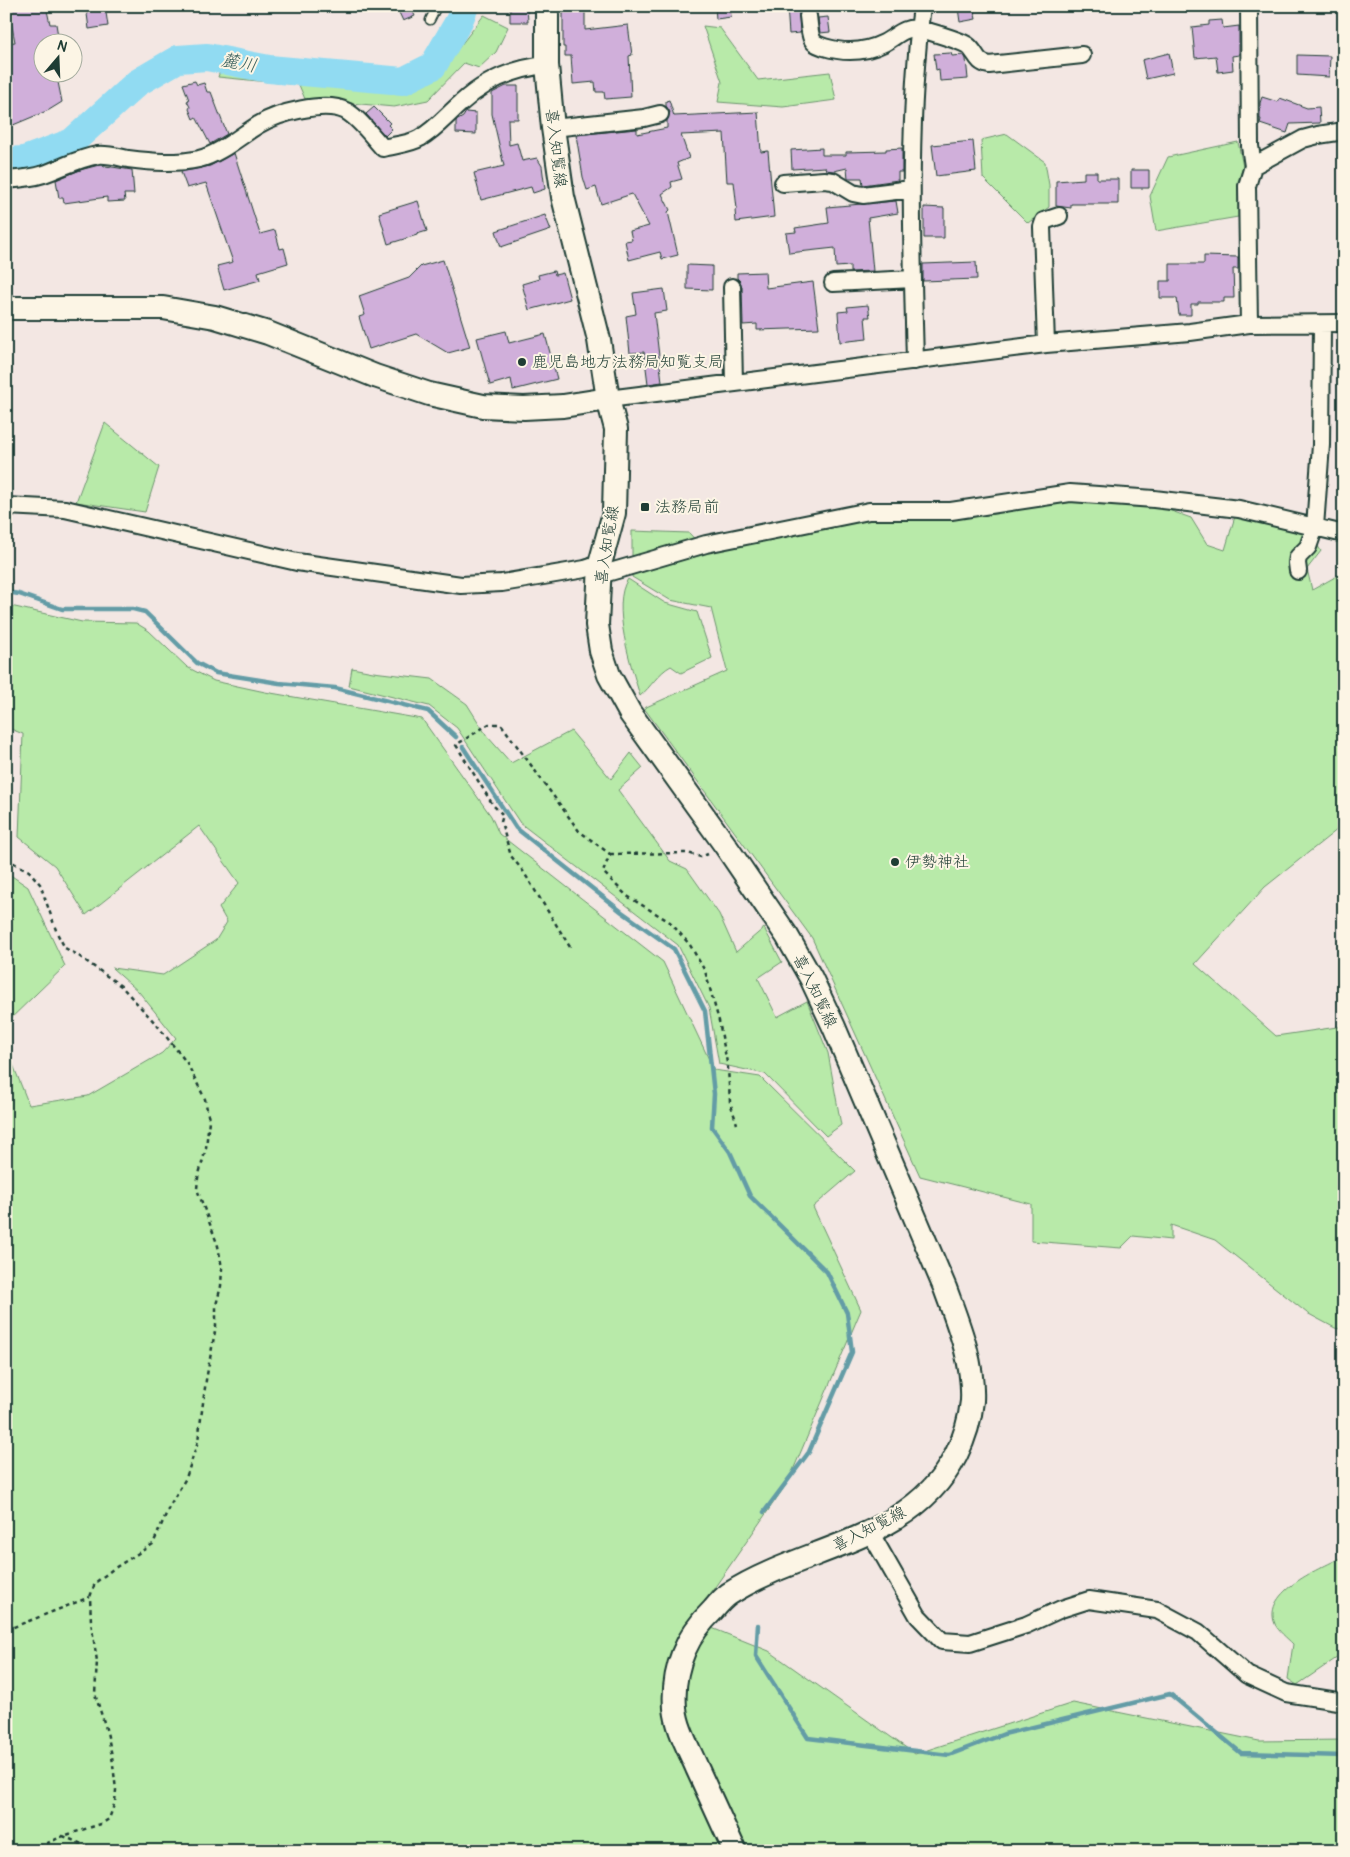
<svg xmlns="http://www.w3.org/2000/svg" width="1350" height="1857" font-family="Pangolin,'Klee One',sans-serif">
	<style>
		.green { fill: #b8eaa9; stroke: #6c946e }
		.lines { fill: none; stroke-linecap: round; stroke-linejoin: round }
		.stream { stroke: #639ca6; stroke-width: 4.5 }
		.river { stroke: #91dbf2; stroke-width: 28 }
		.building { fill: #d0afda; stroke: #1f3d34 }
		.lane-casing { stroke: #1f3d34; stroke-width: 11 }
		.street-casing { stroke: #1f3d34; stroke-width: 20 }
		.secondary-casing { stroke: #1f3d34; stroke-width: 26 }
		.path { stroke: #1f3d34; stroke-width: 2.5; stroke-dasharray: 4 4; stroke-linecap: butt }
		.lane { stroke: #fcf5e5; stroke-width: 8 }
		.street { stroke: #fcf5e5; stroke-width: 16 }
		.secondary { stroke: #fcf5e5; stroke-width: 22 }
		.poi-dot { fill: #1f3d34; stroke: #fcf5e5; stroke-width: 2 }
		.labels { text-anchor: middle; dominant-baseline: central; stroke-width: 4; stroke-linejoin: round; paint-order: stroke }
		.street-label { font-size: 16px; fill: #1f3d34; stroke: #fcf5e5 }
		.poi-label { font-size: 16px; fill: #1f3d34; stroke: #fcf5e5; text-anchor: start }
		.water-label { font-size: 18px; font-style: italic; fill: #365d5a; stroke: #fcf5e5 }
	</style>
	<rect width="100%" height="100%" fill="#f3e7e3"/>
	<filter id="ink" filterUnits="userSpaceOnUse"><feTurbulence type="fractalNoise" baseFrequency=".02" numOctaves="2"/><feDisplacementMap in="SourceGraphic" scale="10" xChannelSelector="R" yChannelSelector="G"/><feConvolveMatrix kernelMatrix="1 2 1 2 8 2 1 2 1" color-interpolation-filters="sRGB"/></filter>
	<g filter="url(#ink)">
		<path class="green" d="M484,15L508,27L496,52L479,68L464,63L428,100L394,107L305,99L299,85L218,77L220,71L343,86L405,89L437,76Z
			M703,26L720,28L758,80L830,72L836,100L783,107L718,102L722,82Z
			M1007,134L1045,162L1049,185V207L1028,223L983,178L981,140Z
			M1238,142L1243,167L1238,181V217L1156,231L1150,196L1168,157Z
			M105,423L159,467L145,512L76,502Z
			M1077,499L1160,507L1191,518L1207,544L1225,550L1236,513L1308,531L1321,551L1307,569L1312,590L1344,572V828L1338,829L1265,887L1195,964L1276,1036L1344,1026V1330L1335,1328L1307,1313L1215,1240L1171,1225V1240L1133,1236L1121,1248L1031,1241V1204L920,1176L812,938L644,708L727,671L711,608L670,600L632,577V531L689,533L704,549L869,519Z
			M628,579L665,603L697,612L712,658L681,673L671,666C658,673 651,687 640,696C632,668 610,604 628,579Z
			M6,605L82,622L136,623L149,631L187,667L214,681L265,692L422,719L491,816L499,834L663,962L714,1070L760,1077L855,1171L813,1207L861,1310L788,1482L692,1620L769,1651L915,1754L1073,1703L1259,1741L1344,1740V1851H6V1047L29,1105L88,1096L162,1053L176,1038L139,992L112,968L163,975L216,940L227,922L219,908L239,883L199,826L86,915L55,866L19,837L23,734L6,727Z
			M352,668L373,672L432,679L467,704L487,736L511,763L571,731L611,779L631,753L643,768L618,790L670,861L687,869L719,914L736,952L764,928L782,962L758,978L777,1017L807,1001L828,1053L841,1125L826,1136L765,1074L719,1064L709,1008L678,945L520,823L457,728L429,706L349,686Z
			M6,872L28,887L65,966L6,1023Z
			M1344,1556V1653L1297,1685L1288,1679L1293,1644C1287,1638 1278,1631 1275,1624C1261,1591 1322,1568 1344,1556Z"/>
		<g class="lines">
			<path class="stream" d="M6,592L19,594L62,609H133L145,612L197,663L216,673L279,683L335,688L428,711L456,737
				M463,747L516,828L622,912L674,949L705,1011L714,1094L712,1127L730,1152L750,1196L827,1272L847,1313L852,1352L809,1452L764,1512
				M758,1625L756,1656L808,1738L949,1755L1004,1734L1170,1694L1241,1753L1344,1756"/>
			<path class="river" d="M6,161L24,160L72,142L137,83L178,59L207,57L269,69L403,81L433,66L459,21L465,6"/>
		</g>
		<path class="building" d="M8,6H46L50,24H56L59,42H42V72H56L62,102L49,110L6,128V43L15,42Z
			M86,6H105L108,26L89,29Z
			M396,6H410L415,16L403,21Z
			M510,6H527L528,22H510Z
			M563,6H585V30L628,25L632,55L629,56L631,97L605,99L604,92H596L595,82L573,84L571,56H565V47H563Z
			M715,6H730L731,17L716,19Z
			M787,6H806L802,8L799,13L800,33L789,34Z
			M966,6H973L976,19L960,22L958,8Z
			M828,17L830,32L820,33L818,18Z
			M1222,20L1223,28L1239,26V55L1232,56L1233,70L1218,72L1216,56L1195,58L1192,27L1209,25V21Z
			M951,53L952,56L964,55L966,59L968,79L940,81L939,69L936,70L934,54Z
			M1169,53L1173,73L1146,79L1142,60Z
			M1297,55L1330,56L1329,77L1297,75Z
			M195,81L197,85L204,83L207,92H211L227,134L210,144L196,117L193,119L189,109L190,107L187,101L189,100L183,84Z
			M506,86H518V119H508L509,145L517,143L522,161L537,158L542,166L545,189L533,193L531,187L481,200L474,173L504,166L492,114V93Z
			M1262,97L1278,102L1280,98L1307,108L1319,107L1320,123L1290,124L1287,133L1260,124L1261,119H1260V103Z
			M669,100L674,116L758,112L761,152L768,151L774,217L736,222L735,210L737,209L734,182H727L724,133L681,135L689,158L677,163L682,179L671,182L672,187L662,194L670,210L668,212L678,255L662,259L660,252L629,260L625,241L632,240L630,231L649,226L632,194L601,204L596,187L587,190L583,177L576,135L637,129V134L667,128V121L670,112L666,106V101Z
			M374,107L390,123L388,125L392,129L385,136L366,114Z
			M466,112L476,113V134L456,133V121L463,117Z
			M973,141L976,171L936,176L932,145Z
			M822,148V155H846V152L886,151V149L902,148V172H898V180L863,185L862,178H848L847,168L834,171L826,170L825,167L792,169L791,150Z
			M234,153L260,234L275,230L280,249L284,248L288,263L258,272L260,280L224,290L217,266L233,262L206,183L187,188L181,172L210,166Z
			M99,165L132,170L134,194H124L125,201L107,202V197L64,203L63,198H59L56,180L80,170Z
			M1131,170H1149V188H1131Z
			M1084,172H1097V179H1118V204H1071V208L1056,206V181L1084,179Z
			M418,201L427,231L417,234V235L388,244L379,213Z
			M896,201L898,213L868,218L873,271L850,272V266L836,267L835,248L789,253L786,233L796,232L795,228L829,223L827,207Z
			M924,207L944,208V238H924Z
			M545,215L551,230L501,247L496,231Z
			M1204,256L1238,257V269H1233L1234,298H1224V302H1198V304H1191V315H1179L1177,298H1160V281H1170V264H1204Z
			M443,260L470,347L448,353L416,334L369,349L359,317L365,315L359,296L409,278L421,266Z
			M976,262L977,279L923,281V264Z
			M687,265L712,266V290L687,289Z
			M554,271L555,275L563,273L570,299L529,310L522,284L539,279L538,275Z
			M765,272L766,288L813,282L819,328L757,330V324L743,325L742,287L740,281L737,278V273Z
			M664,289L667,311L654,313L662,382L648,384L644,352L630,353L626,316L636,314L633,293Z
			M868,305L870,317H865L867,339L840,342L838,312L848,311L847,307Z
			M506,331L509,343L545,334L557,379L513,390L511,379L490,385L477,338Z"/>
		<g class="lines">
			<g class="lane-casing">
				<path id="lane" d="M430,20L437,6"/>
			</g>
			<g class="street-casing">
				<path id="street" d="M808,16C809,22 809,32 812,39C814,44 819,45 824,47C844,53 864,53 884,43C896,37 904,26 919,29C928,31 959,40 967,45C977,52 975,62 989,65L1082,55
					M553,128L644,118L660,114
					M1253,166L1303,139L1318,135L1344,131
					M6,180C19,179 32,178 44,174C61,168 79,158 98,155C107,154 118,157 128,159C152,162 175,164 199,159C220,154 240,136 258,125C277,113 325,100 346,111C360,119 372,136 383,148C395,145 410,144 420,138C436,129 447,115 461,103C485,81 515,68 547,65
					M783,183L824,180L833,181L853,193L863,195L911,189
					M833,283L913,279
					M732,287L734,383
					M1249,324L1247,186L1253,166L1250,146L1249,6
					M1046,344L1042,227L1044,221L1059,216
					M915,361C912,242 907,124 922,6
					M608,399L1046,344L1190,332L1249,324L1344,323
					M6,506L65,509L297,562L461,585L502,583L585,569L600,564
					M1298,571L1297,563L1298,557L1308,547L1315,527L1321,445L1322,325
					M600,575L706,544L869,511H951L1070,493L1154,499L1239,509L1344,534
					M870,1532L918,1616L942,1641L970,1643L1026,1625L1061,1609L1089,1600L1157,1610L1198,1632L1247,1675L1286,1693L1344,1702"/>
			</g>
			<g class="secondary-casing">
				<path id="secondary" d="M547,6V65L553,128L563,197L599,340L608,399L616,429L614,513L600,564L597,625L601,651L609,675L630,713L725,845L787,936L811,978L834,1027L945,1288C958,1324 974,1362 972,1401C970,1421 965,1437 956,1455C912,1542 803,1546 729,1594C723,1598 718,1604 713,1610C686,1636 672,1670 675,1708C677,1729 689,1749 697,1768C710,1796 722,1823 735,1851
					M6,308H163L215,317L268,333L375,376L429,394L483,406L524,408L563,406L608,399"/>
			</g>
			<path class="path" d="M610,854L688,853L701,857L708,854
				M6,859L29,871L40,884L57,933L65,948L76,954L121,986L157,1025L187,1063L205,1099L209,1120L206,1148L198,1178L197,1189L218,1246L222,1268L221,1286L216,1305V1326L206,1380L198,1441L186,1478L170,1505L153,1544L113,1569L95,1583L90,1597L91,1622L97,1661L95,1694L107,1732L112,1756L116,1790L115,1802L109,1819L101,1824L63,1836L98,1851
				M570,947L523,871L511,856L501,822L503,815L493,805L456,745L489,724H501L579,831L610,854L603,872L627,896L670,922L690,945L705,971L719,1021L728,1068L730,1102L737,1124
				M6,1630L90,1597
				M39,1847L63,1836"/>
			<use href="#lane" class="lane"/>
			<use href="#street" class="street"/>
			<use href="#secondary" class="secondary"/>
		</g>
	</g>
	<g class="poi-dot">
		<circle cx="522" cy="362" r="5"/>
		<rect x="640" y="502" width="10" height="10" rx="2.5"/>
		<circle cx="895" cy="862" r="5"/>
	</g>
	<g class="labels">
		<g class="street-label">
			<text transform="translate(556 148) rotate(83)">喜入知覧線</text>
			<text transform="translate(607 545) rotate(-81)">喜入知覧線</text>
			<text transform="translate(815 991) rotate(64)">喜入知覧線</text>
			<text transform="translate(869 1529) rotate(-27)">喜入知覧線</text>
		</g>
		<g class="poi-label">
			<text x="532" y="362">鹿児島地方法務局知覧支局</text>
			<text x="655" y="507">法務局前</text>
			<text x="905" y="862">伊勢神社</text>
		</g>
		<g class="water-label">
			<text transform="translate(239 63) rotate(11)">麓川</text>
		</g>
	</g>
	<rect width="1350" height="1857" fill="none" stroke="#fcf5e5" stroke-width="25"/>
	<rect x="12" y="12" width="1325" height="1832" fill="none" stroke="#1f3d34" stroke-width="2" filter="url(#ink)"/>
	<g transform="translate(58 58) rotate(19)"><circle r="24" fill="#fcf5e5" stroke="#a4ab9e"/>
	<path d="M0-4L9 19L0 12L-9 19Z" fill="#1f3d34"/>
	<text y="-8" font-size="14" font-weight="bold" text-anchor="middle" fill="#1f3d34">N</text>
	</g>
</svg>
